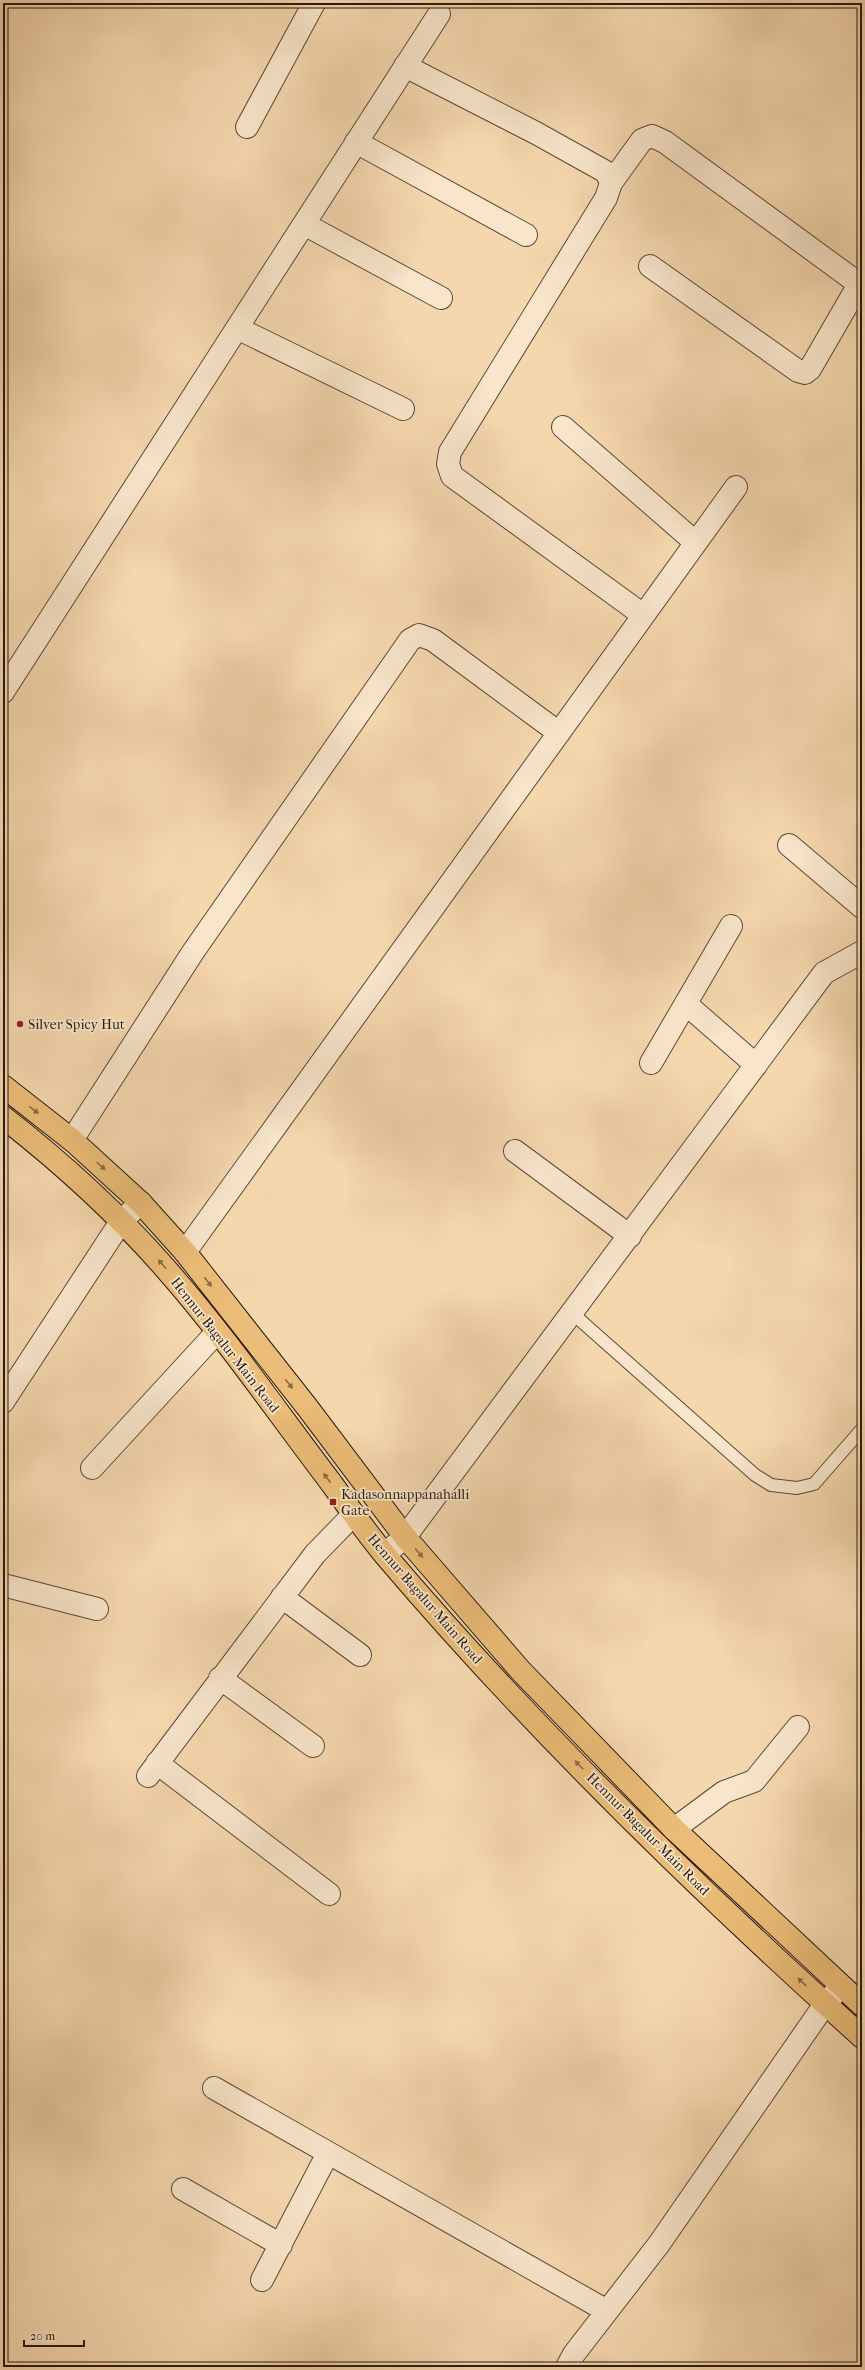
<svg xmlns="http://www.w3.org/2000/svg" width="865" height="2370" font-family="'IM FELL French Canon',serif">
	<style>
		.lines { fill: none; stroke-linecap: round; stroke-linejoin: round }
		.service-casing { stroke: #5c4838; stroke-width: 14 }
		.minor-casing { stroke: #5c4838; stroke-width: 24 }
		.tertiary-casing { stroke: #5c4838; stroke-width: 24 }
		.primary-casing { stroke: #291910; stroke-width: 24 }
		.service { stroke: #f8e5ca; stroke-width: 12 }
		.minor { stroke: #f8e5ca; stroke-width: 22 }
		.tertiary { stroke: #f8e5ca; stroke-width: 22 }
		.primary { stroke: #eabc77; stroke-width: 22 }
		.oneway { fill: #8a6a44 }
		.poi-dot { fill: #8f2418; stroke: #f8e5ca; stroke-width: 1.5 }
		.labels { text-anchor: middle; dominant-baseline: central; stroke-width: 3.5; stroke-linejoin: round; paint-order: stroke }
		.poi-label { font-size: 14px; fill: #291910; stroke: #f8e5ca; text-anchor: start }
		.street-label { font-size: 14px; fill: #291910; stroke: #f8e5ca }
	</style>
	<rect width="100%" height="100%" fill="#f5d7ae"/>
	<filter id="stains"><feTurbulence type="fractalNoise" baseFrequency=".005" numOctaves="4"/><feColorMatrix values="0 0 0 0 .2 0 0 0 0 .09 0 0 0 0 .02 0 0 0 .5 -.17"/></filter>
	<radialGradient id="worn" r=".72"><stop offset=".6" stop-color="#630" stop-opacity="0"/><stop offset="1" stop-color="#630" stop-opacity=".3"/></radialGradient>
	<g class="lines">
		<g class="service-casing">
			<path id="service" d="M572,1313L755,1475L771,1485L797,1488L814,1484L862,1429"/>
		</g>
		<g class="minor-casing">
			<path id="minor" d="M405,66L536,133L606,172L611,183L606,198L450,452L448,464L452,476L643,615
				M247,127L314,3
				M356,142L526,235
				M611,183L642,140L652,136L665,142L862,286
				M304,224L441,298
				M650,266L798,371L805,373L810,369L862,279
				M237,328L403,409
				M563,427L695,542
				M3,692L439,14
				M789,845L862,907
				M686,1004L756,1065
				M651,1063L731,926
				M72,1140L193,952L410,640L419,635L433,640L559,733
				M515,1151L630,1236
				M185,1252L736,487
				M3,1402L122,1220L141,1203
				M92,1468L217,1332
				M3,1585L97,1609
				M282,1597L360,1655
				M220,1678L313,1746
				M157,1763L329,1894
				M148,1776L315,1554L353,1515
				M674,1829L724,1792L754,1781L798,1727
				M214,2088L607,2311
				M183,2189L281,2245
				M262,2280L328,2153
				M567,2367L574,2354L659,2244L825,2004L841,1986"/>
		</g>
		<g class="tertiary-casing">
			<path id="tertiary" d="M385,1554L405,1537L824,973L862,952"/>
		</g>
		<g class="primary-casing">
			<path id="primary" d="M3,1086L72,1140L141,1203L185,1252L307,1407L405,1537L520,1670L674,1829L862,2005
				M3,1117C62,1163 116,1212 165,1268C225,1336 277,1412 332,1484C349,1508 366,1532 385,1555C531,1727 694,1886 862,2037"/>
		</g>
		<use href="#service" class="service"/>
		<use href="#minor" class="minor"/>
		<use href="#tertiary" class="tertiary"/>
		<use href="#primary" class="primary"/>
	</g>
	<defs><path id="oneway-solid" d="M-6-.8H1V-3.2L6.5 0L1 3.2V.8H-6Z"/></defs>
	<g class="oneway">
		<use href="#oneway-solid" transform="translate(34 1110) rotate(38)"/>
		<use href="#oneway-solid" transform="translate(101 1166) rotate(42)"/>
		<use href="#oneway-solid" transform="translate(162 1264) rotate(-132)"/>
		<use href="#oneway-solid" transform="translate(208 1282) rotate(52)"/>
		<use href="#oneway-solid" transform="translate(289 1384) rotate(52)"/>
		<use href="#oneway-solid" transform="translate(327 1478) rotate(-127)"/>
		<use href="#oneway-solid" transform="translate(419 1553) rotate(49)"/>
		<use href="#oneway-solid" transform="translate(579 1765) rotate(-134)"/>
		<use href="#oneway-solid" transform="translate(802 1982) rotate(-137)"/>
	</g>
	<g class="poi-dot">
		<circle cx="20" cy="1024" r="4"/>
		<rect x="329" y="1498" width="8" height="8" rx="2"/>
	</g>
	<g class="labels">
		<g class="poi-label">
			<text x="28" y="1024">Silver Spicy Hut</text>
			<text x="341" y="1494">Kadasonnappanahalli<tspan x="341" dy="16">Gate</tspan></text>
		</g>
		<g class="street-label">
			<text transform="translate(225 1345) rotate(52)">Hennur Bagalur Main Road</text>
			<text transform="translate(425 1599) rotate(49)">Hennur Bagalur Main Road</text>
			<text transform="translate(648 1834) rotate(45)">Hennur Bagalur Main Road</text>
		</g>
	</g>
	<rect width="865" height="2370" fill="none" stroke="#f5d7ae" stroke-width="16"/>
	<rect x="4" y="4" width="857" height="2362" fill="none" stroke="#291910" stroke-width="2"/>
	<rect x="8" y="8" width="849" height="2354" fill="none" stroke="#291910"/>
	<path d="M24 2340v6h60v-6" fill="none" stroke="#291910" stroke-width="2"/>
	<text x="30" y="2340" font-size="12" fill="#291910" stroke="#f8e5ca" stroke-width="3" paint-order="stroke">20 m</text>
	<rect width="100%" height="100%" filter="url(#stains)"/>
	<rect width="100%" height="100%" fill="url(#worn)"/>
</svg>
